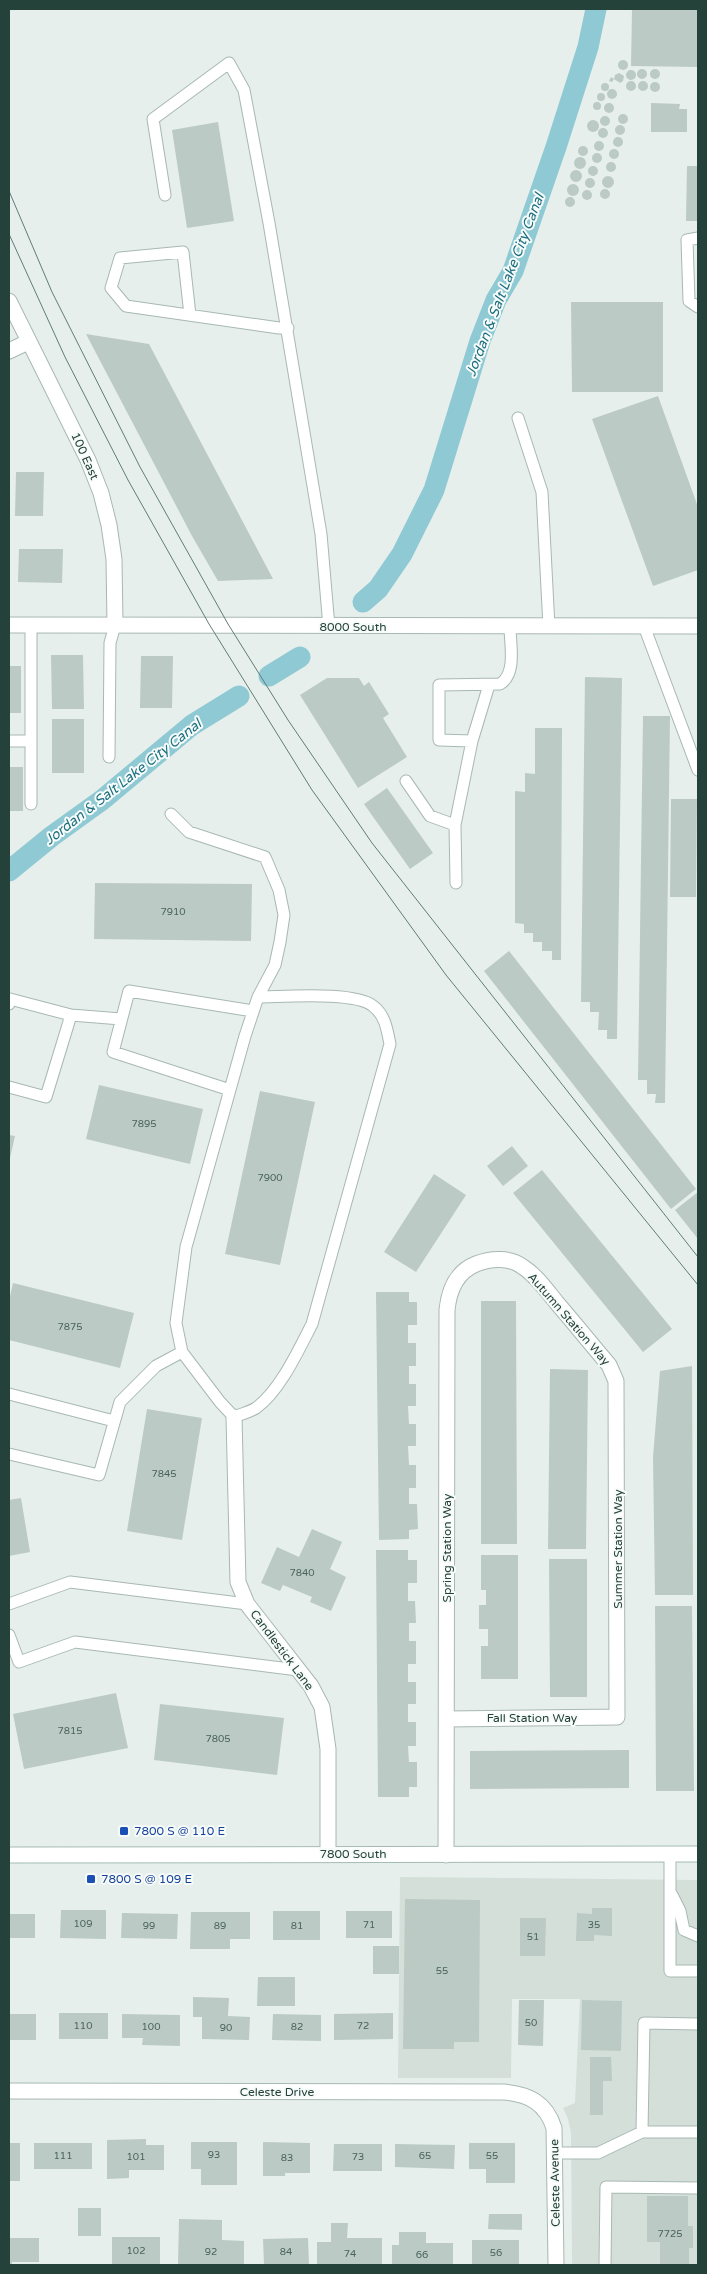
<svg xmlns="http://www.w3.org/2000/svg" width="707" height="2274" font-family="'Varela Round',sans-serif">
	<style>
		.built { fill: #d4dfda }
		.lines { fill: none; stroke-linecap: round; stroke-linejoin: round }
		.canal { stroke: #8ec9d4; stroke-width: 21 }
		.building { fill: #bbcac4 }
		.service-casing { stroke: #a8b8b2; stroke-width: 13 }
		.minor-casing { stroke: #a8b8b2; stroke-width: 17 }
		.tertiary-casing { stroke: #a8b8b2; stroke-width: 17 }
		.secondary-casing { stroke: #a4bbb3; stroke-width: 17 }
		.service { stroke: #fff; stroke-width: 11 }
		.minor { stroke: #fff; stroke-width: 15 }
		.tertiary { stroke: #fff; stroke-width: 15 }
		.secondary { stroke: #fff; stroke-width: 15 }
		.tram { stroke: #5f7d75; stroke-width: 1 }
		.transit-dot { fill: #1a4fb4; stroke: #f7fbf9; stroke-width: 2 }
		.labels { text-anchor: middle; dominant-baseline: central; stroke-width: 4; stroke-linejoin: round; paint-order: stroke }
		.number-label { font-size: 10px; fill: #4a645c }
		.street-label { font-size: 12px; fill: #24423a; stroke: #f7fbf9 }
		.transit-label { font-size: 12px; fill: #164399; stroke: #f7fbf9; text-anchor: start }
		.water-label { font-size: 14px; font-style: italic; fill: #1c6f80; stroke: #f7fbf9 }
	</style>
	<rect width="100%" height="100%" fill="#e6efeb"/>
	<path class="built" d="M400,1877L698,1880V2265H572L571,2133L568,2119L563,2108L575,2103L580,1999H512L511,2078H398Z"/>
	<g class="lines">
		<path class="canal" d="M363,602L378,589L402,554L434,490L480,341L496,300L513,271L556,147L588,47L596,9
			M269,676L300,657
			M9,871L52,836L102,800L192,725L239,696"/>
	</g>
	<path class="building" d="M632,10H698V67L631,66Z
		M618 65a5 5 0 1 1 10 0a5 5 0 1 1-10 0Z
		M650 74a5 5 0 1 1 10 0a5 5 0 1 1-10 0Z
		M637 74a5 5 0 1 1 10 0a5 5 0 1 1-10 0Z
		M626 75a5 5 0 1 1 10 0a5 5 0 1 1-10 0Z
		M619,73L624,76L623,81L620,83L614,79L612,82L609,81L611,77L614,79L615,75Z
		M638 86a5 5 0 1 1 10 0a5 5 0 1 1-10 0Z
		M626 86a5 5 0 1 1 10 0a5 5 0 1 1-10 0Z
		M650 87a5 5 0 1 1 10 0a5 5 0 1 1-10 0Z
		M601 87a4 4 0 1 1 8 0a4 4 0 1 1-8 0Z
		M607 94a5 5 0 1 1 10 0a5 5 0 1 1-10 0Z
		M597 97a4 4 0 1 1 8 0a4 4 0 1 1-8 0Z
		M593 106a4 4 0 1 1 8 0a4 4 0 1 1-8 0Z
		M651,103L680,104L679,109H687V132H651Z
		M604 108a5 5 0 1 1 10 0a5 5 0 1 1-10 0Z
		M618 119a5 5 0 1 1 10 0a5 5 0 1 1-10 0Z
		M600 121a5 5 0 1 1 10 0a5 5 0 1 1-10 0Z
		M587 126a6 6 0 1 1 12 0a6 6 0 1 1-12 0Z
		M218,122L234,221L187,228L172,130Z
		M615 130a5 5 0 1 1 10 0a5 5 0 1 1-10 0Z
		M598 133a5 5 0 1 1 10 0a5 5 0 1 1-10 0Z
		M613 142a5 5 0 1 1 10 0a5 5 0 1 1-10 0Z
		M594 146a5 5 0 1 1 10 0a5 5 0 1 1-10 0Z
		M578 151a5 5 0 1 1 10 0a5 5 0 1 1-10 0Z
		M609 154a5 5 0 1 1 10 0a5 5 0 1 1-10 0Z
		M592 158a5 5 0 1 1 10 0a5 5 0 1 1-10 0Z
		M574 163a6 6 0 1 1 12 0a6 6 0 1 1-12 0Z
		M606 167a5 5 0 1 1 10 0a5 5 0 1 1-10 0Z
		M687,166H698V221H686Z
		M588 171a5 5 0 1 1 10 0a5 5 0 1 1-10 0Z
		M570 176a6 6 0 1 1 12 0a6 6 0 1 1-12 0Z
		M602 182a6 6 0 1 1 12 0a6 6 0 1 1-12 0Z
		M585 183a5 5 0 1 1 10 0a5 5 0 1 1-10 0Z
		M567 190a6 6 0 1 1 12 0a6 6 0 1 1-12 0Z
		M600 194a5 5 0 1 1 10 0a5 5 0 1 1-10 0Z
		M582 195a5 5 0 1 1 10 0a5 5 0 1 1-10 0Z
		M565 202a5 5 0 1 1 10 0a5 5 0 1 1-10 0Z
		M571,302H663V392H572Z
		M86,334L149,344L273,579L218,581L192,536Z
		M658,396L698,507V570L653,586L592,419Z
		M16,472H44L43,516H15Z
		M19,549H63L62,583L18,582Z
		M51,655H83L84,709H52Z
		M141,656H173L172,708H140Z
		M9,666H21V713H9Z
		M585,677L622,678L617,1039H607V1030H598L599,1012H590V1002H581Z
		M327,678H359L364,686L369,682L389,714L383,718L407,757L358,788L300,695Z
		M643,716H670L665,1103H655L656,1094H647V1080H638Z
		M52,719H84V773H52Z
		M535,728H562L561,960H552V951H542V942H533V933H524V924L515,923V791L525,792V773L535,774Z
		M9,767H23V811H9Z
		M387,788L433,853L410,869L364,804Z
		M671,799H697L696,897H670Z
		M95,883L252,884L251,941L94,939Z
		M509,951L696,1189L671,1209L484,971Z
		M99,1085L203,1109L190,1164L86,1139Z
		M260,1091L315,1102L280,1265L225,1254Z
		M9,1135L15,1136L10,1158H9Z
		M512,1146L528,1166L503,1186L487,1166Z
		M542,1170L672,1329L643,1352L513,1193Z
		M434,1174L466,1195L416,1272L384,1252Z
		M698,1192V1239L675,1210Z
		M13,1283L134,1313L120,1368L9,1340V1301Z
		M376,1292H409V1302H417V1325H408V1343H416V1366H409V1384H416V1406H408L409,1424H416V1446H408L409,1465H416V1488H409V1504H417L418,1529L409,1530V1539L379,1540Z
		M481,1301H516L517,1544H481Z
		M692,1366L693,1595H655L653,1457L660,1371Z
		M550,1369L588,1370L586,1549H548Z
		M147,1409L202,1418L182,1540L127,1531Z
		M21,1498L30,1552L9,1556V1500Z
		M312,1529L342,1542L330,1569L346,1577L331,1611L310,1602L312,1597L283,1585L280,1591L261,1583L277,1547L299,1557Z
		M376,1550H408V1560H417V1583H408V1601H415L416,1623H409V1641H416V1664H408V1682H416V1704H408V1722H416V1746H408L409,1762H417V1787H409V1797H378Z
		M481,1555H518V1679H481V1646H488V1629H479V1605H486V1590H481Z
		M549,1559H587V1697H550Z
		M655,1606H692L694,1791H656Z
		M116,1693L128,1748L24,1769L13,1714Z
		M160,1704L284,1718L277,1775L154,1760Z
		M629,1750V1788L470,1789V1751Z
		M405,1899L480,1900L479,2042H454V2049H403Z
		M592,1908H612V1936L594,1935V1941H576L577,1913L592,1914Z
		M61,1910H106V1939L60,1938Z
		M273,1911H320V1940H273Z
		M346,1911H392V1938H346Z
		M191,1912H250V1939H230V1949H190Z
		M122,1913L178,1914L177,1939L121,1938Z
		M9,1914H35V1938H9Z
		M520,1918H546L545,1956H520Z
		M373,1946H399V1974H373Z
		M258,1977H295V2006H257Z
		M193,1997L229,1998L228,2016L250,2017L249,2040L202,2039V2017H193Z
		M519,2000H544L543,2046L518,2045Z
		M582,2000L622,2001L621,2051L581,2050Z
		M59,2013H108V2039H59Z
		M393,2013V2039L334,2040V2014Z
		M9,2014H36V2040H9Z
		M122,2014L180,2015V2046L142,2045L143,2038H122Z
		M273,2014L321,2015V2041L272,2040Z
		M590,2057H611L612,2081H603V2115H590Z
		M146,2139V2145H164V2170H129V2178L107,2179V2140Z
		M191,2142H237V2185H201V2169H191Z
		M263,2142L310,2143V2173H285V2176H263Z
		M9,2143H20V2181H9Z
		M34,2143H92V2169H34Z
		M469,2143H515V2183H486V2169H469Z
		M334,2144H382V2171H333Z
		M395,2144L455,2145L454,2169L395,2167Z
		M647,2196H688V2226H693V2248H689V2265H660V2242H647Z
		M78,2208H101V2236H78Z
		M489,2214H522V2230L488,2229Z
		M179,2219L222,2220V2240L244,2241V2265L178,2264Z
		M331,2223H348L347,2238H382V2265H317V2242H331Z
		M399,2232H426V2243H453V2265H392V2245H399Z
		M112,2237H160V2265H112Z
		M9,2238H39V2262H12V2265H9Z
		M308,2238L309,2265H264L263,2239Z
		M472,2240H519V2265H472Z"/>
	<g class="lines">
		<g class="service-casing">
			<path id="service" d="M165,195L153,119L229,63L244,90L269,223L321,534L329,627
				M698,238L687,240L689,301L698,307
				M190,315L183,252L120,258L111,288L126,306L279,328H288
				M518,418L542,492L549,627
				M31,625V804
				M644,626L698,770
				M489,685L472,741L439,740V685L500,684C517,674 510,644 510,627
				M9,741H31
				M109,757L110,643L115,625
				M406,781L430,816L455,825
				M171,814L189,832L265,857L279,890L284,915L280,942L275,965L258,997L245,1036L193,1222L186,1247L176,1323L182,1352L220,1402L234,1417C241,1414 250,1412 256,1408C280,1391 299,1349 312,1324L390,1044C387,1029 385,1015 373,1006C355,991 282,997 258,997
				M456,883L455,825L472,741
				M9,1004L10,999L71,1015L121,1019
				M9,1087L46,1097L71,1015
				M230,1090L113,1052L129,991L253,1011
				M9,1394L114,1421
				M9,1454L99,1475L120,1402L156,1366L182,1352
				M9,1604L70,1582L247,1604
				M9,1635L19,1662L75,1642L298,1670
				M670,1854V1971H698
				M672,1895L680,1911L684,1930L698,1936
				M698,2024L644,2023L642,2132H698
				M555,2153H598L642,2132
				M605,2265L606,2187L698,2188"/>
		</g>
		<g class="minor-casing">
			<path id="minor" d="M9,301L88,460L101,493L109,525L114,559L115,625
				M9,351L28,342
				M234,1417L238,1582L247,1604L311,1686L322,1707L328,1749V1854
				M446,1855L447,1310C449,1290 456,1272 476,1264C491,1258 510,1257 523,1267C537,1276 547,1291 557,1303C575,1324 592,1345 609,1365L616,1381L617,1717L447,1719
				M9,2091L503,2092C529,2094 546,2103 554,2128L556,2265"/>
		</g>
		<g class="tertiary-casing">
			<path id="tertiary" d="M9,625L698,626"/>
		</g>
		<g class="secondary-casing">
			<path id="secondary" d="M9,1855L698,1854"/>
		</g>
		<use href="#service" class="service"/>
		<use href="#minor" class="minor"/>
		<use href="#tertiary" class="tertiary"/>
		<use href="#secondary" class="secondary"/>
		<path class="tram" d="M9,191L52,292L140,467L228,624L288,720L372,843L698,1257
			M9,234L65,357L128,480L209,624L312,790L446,975L698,1285"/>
	</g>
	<g class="transit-dot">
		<rect x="119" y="1826" width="10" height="10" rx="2.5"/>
		<rect x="86" y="1874" width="10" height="10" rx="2.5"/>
	</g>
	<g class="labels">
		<g class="number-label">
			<text x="173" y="912">7910</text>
			<text x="144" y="1124">7895</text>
			<text x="270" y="1178">7900</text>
			<text x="70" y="1327">7875</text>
			<text x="164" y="1474">7845</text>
			<text x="302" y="1573">7840</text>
			<text x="70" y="1731">7815</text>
			<text x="218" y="1739">7805</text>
			<text x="83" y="1924">109</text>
			<text x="369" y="1925">71</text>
			<text x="594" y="1925">35</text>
			<text x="149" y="1926">99</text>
			<text x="220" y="1926">89</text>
			<text x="297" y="1926">81</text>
			<text x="533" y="1937">51</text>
			<text x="442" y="1971">55</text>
			<text x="531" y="2023">50</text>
			<text x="83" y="2026">110</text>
			<text x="363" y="2026">72</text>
			<text x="151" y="2027">100</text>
			<text x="297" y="2027">82</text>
			<text x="226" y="2028">90</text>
			<text x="214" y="2155">93</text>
			<text x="63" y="2156">111</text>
			<text x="425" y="2156">65</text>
			<text x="492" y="2156">55</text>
			<text x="136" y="2157">101</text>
			<text x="358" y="2157">73</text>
			<text x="287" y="2158">83</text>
			<text x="670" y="2234">7725</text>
			<text x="136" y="2251">102</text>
			<text x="211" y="2252">92</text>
			<text x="286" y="2252">84</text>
			<text x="496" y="2253">56</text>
			<text x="350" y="2254">74</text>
			<text x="422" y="2255">66</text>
		</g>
		<g class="street-label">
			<text transform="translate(85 456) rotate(66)">100 East</text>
			<text x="353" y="627">8000 South</text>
			<text transform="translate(569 1319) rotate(49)">Autumn Station Way</text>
			<text transform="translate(447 1548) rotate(-90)">Spring Station Way</text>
			<text transform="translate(618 1549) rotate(-90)">Summer Station Way</text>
			<text transform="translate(282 1650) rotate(53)">Candlestick Lane</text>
			<text x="532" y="1718">Fall Station Way</text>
			<text x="353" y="1854">7800 South</text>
			<text x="277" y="2092">Celeste Drive</text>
			<text transform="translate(555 2183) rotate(-91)">Celeste Avenue</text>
		</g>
		<g class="transit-label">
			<text x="134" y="1831">7800 S @ 110 E</text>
			<text x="101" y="1879">7800 S @ 109 E</text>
		</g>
		<g class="water-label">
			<text transform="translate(505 285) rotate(-69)">Jordan &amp; Salt Lake City Canal</text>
			<text transform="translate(123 782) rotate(-38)">Jordan &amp; Salt Lake City Canal</text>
		</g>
	</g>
	<rect width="707" height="2274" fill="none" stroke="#24423a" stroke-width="20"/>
</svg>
